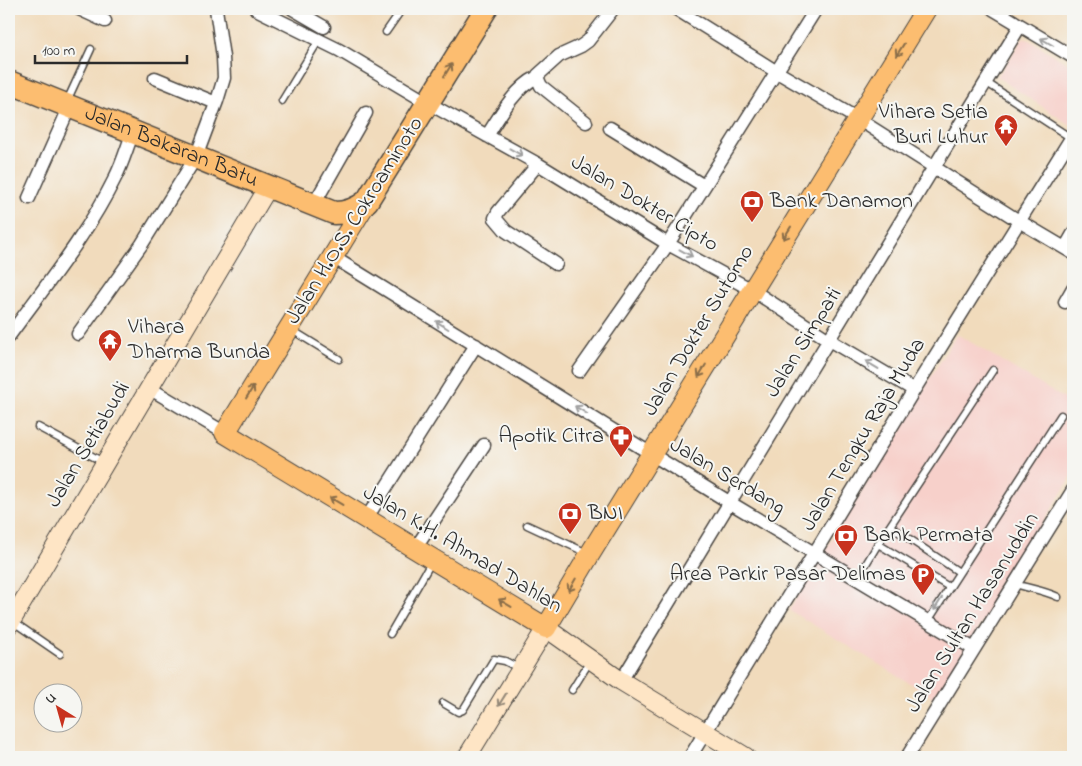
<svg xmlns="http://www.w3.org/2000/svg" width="1082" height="766" font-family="'Indie Flower',sans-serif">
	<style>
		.built { fill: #f7d0ca }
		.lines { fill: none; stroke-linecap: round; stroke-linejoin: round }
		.lane-casing { stroke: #494541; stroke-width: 9 }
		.street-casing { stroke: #494541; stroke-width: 15 }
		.secondary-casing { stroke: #494541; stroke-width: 20 }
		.primary-casing { stroke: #494541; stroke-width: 22 }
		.highway-casing { stroke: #494541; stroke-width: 25 }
		.lane { stroke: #fff; stroke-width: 6 }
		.street { stroke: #fff; stroke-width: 12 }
		.secondary { stroke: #fee5c5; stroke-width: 18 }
		.primary { stroke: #fcbd6f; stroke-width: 20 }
		.highway { stroke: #fcbd6f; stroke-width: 22 }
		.oneway { stroke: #a0a0a0 }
		.oneway2 { stroke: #896d4a }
		.oneway3 { stroke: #948878 }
		.labels { text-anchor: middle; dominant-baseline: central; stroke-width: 4; stroke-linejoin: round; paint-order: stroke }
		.poi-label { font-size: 22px; fill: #2b2b2b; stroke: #f6f6f2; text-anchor: start }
		.street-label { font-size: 22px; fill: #2b2b2b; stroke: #f6f6f2 }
	</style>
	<rect width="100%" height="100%" fill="#f6f6f2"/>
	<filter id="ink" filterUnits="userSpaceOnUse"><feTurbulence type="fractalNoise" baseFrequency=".02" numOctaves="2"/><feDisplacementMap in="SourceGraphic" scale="10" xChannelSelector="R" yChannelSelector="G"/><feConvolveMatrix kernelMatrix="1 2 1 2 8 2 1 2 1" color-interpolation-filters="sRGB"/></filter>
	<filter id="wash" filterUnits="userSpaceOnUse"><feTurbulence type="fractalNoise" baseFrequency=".0096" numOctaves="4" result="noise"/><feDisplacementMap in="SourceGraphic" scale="20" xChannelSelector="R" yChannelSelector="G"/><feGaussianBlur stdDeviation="1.12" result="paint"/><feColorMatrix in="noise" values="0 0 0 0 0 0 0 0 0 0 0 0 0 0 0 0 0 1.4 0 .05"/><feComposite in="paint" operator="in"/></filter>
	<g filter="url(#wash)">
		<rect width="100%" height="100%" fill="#f1dbbc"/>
		<path class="built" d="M1024,37L1073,67V120L1070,125L997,77Z
			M957,334L1073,404V474L936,699L789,610Z"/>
	</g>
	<g filter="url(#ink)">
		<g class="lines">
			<g class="lane-casing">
				<path id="lane" d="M386,32L402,9
					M987,83L1071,138
					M67,101L91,49
					M282,101L319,40
					M292,330L339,359
					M38,427L105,463
					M527,525L587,553
					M890,526L959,572
					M878,544L949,587
					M857,579L878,544L993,370
					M1015,584C1031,589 1043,590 1058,597
					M12,621L60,654
					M928,621L1061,415
					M390,634L432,561
					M572,690L590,661
					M443,703L458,712L463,710L494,659L505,661L520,669"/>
			</g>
			<g class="street-casing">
				<path id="street" d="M79,9L105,21
					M256,9L339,50L428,103L538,164L668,244L752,290L829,340L914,390
					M293,9L324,27
					M676,9L777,72L858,119L1019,221L1073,253
					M993,9L1073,57
					M537,77L541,86L586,122
					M155,78L216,103
					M610,128L704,186
					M487,136C500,115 515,88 537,77L538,75L559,56L581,46L588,41L613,9
					M538,164L498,212L495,218L506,231L556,264
					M29,198L70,106
					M314,204L366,113
					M1065,248L1073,234
					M333,257L729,502L974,649
					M1065,302L1073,288
					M78,334L142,244L196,157L217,101L224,78L223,57L216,9
					M9,336C46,285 87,235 115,178C123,163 127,147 133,132
					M579,371L668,244L816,9
					M149,388L225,433
					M366,519L476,345
					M415,549L484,445
					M621,681L1020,26
					M690,757L914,390L1073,135
					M907,757L1073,490"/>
			</g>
			<g class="secondary-casing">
				<path id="secondary" d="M9,625L269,186
					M467,757L546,628L621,681L746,757"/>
			</g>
			<g class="primary-casing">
				<path id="primary" d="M367,201L225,433L546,628L590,554L926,9"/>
			</g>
			<g class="highway-casing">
				<g id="highway">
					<path id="s1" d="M9,82L334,213C347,213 357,209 367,201L486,9"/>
				</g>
			</g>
			<use href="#lane" class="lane"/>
			<use href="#street" class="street"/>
			<use href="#secondary" class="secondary"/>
			<use href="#primary" class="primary"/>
			<use href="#highway" class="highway"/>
		</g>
		<defs><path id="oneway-shaft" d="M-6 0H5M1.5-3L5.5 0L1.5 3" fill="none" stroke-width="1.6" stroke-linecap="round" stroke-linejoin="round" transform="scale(1.25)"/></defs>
		<g class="oneway">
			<use href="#oneway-shaft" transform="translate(1047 42) rotate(-150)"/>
			<use href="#oneway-shaft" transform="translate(516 152) rotate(29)"/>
			<use href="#oneway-shaft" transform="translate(686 253) rotate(29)"/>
			<use href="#oneway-shaft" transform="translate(442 325) rotate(-148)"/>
			<use href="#oneway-shaft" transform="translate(872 365) rotate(-149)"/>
			<use href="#oneway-shaft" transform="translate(581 410) rotate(-148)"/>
			<use href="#oneway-shaft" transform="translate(938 604) rotate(122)"/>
		</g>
		<g class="oneway2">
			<use href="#oneway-shaft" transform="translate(900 50) rotate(122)"/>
			<use href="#oneway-shaft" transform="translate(448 70) rotate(-58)"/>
			<use href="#oneway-shaft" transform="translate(787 233) rotate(122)"/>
			<use href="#oneway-shaft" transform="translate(702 371) rotate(121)"/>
			<use href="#oneway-shaft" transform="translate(250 392) rotate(-58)"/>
			<use href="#oneway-shaft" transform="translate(336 501) rotate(-149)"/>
			<use href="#oneway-shaft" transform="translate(572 585) rotate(120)"/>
			<use href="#oneway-shaft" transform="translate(505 603) rotate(-149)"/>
		</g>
		<use class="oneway3" href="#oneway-shaft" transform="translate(502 700) rotate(122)"/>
	</g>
	<defs>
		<g id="temple-pin" transform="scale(1.25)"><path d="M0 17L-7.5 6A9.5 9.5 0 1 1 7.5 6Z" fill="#c8321e" stroke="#f6f6f2"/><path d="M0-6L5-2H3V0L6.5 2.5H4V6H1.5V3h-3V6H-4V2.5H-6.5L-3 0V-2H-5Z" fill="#fff"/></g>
		<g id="bank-pin" transform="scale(1.25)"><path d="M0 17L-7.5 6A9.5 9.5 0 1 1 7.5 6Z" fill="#c8321e" stroke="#f6f6f2"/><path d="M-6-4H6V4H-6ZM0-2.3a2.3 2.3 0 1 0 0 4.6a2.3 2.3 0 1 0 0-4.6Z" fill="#fff"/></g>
		<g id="pharmacy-pin" transform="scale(1.25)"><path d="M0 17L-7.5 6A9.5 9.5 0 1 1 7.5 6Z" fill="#c8321e" stroke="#f6f6f2"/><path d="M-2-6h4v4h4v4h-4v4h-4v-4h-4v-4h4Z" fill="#fff"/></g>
		<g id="parking-pin" transform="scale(1.25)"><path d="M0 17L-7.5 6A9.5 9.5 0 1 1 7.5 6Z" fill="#c8321e" stroke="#f6f6f2"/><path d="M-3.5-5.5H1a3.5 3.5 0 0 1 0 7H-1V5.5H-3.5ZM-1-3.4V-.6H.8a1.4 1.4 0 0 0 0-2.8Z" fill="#fff"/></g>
	</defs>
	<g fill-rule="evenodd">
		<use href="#temple-pin" x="1006" y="126"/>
		<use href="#bank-pin" x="752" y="202"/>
		<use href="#temple-pin" x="110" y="341"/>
		<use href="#pharmacy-pin" x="621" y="437"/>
		<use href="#bank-pin" x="570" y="514"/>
		<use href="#bank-pin" x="846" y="536"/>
		<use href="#parking-pin" x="923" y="575"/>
	</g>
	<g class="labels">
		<g class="poi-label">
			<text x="988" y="113" text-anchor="end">Vihara Setia<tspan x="988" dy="25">Buri Luhur</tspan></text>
			<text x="770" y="202">Bank Danamon</text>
			<text x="128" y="328">Vihara<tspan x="128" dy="25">Dharma Bunda</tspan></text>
			<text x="604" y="437" text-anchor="end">Apotik Citra</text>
			<text x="588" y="514">BNI</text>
			<text x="864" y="536">Bank Permata</text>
			<text x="906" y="575" text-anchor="end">Area Parkir Pasar Delimas</text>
		</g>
		<g class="street-label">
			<text stroke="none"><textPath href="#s1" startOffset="175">Jalan Bakaran Batu</textPath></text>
			<text transform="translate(644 204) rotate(31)">Jalan Dokter Cipto</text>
			<text transform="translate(355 221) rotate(-58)">Jalan H.O.S. Cokroaminoto</text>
			<text transform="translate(699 331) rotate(-59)">Jalan Dokter Sutomo</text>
			<text transform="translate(804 343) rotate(-58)">Jalan Simpati</text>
			<text transform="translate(864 435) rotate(-59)">Jalan Tengku Raja Muda</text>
			<text transform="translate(89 445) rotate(-59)">Jalan Setiabudi</text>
			<text transform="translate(727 477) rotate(31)">Jalan Serdang</text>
			<text transform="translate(462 550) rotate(31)">Jalan K.H. Ahmad Dahlan</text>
			<text transform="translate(973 613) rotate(-58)">Jalan Sultan Hasanuddin</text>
		</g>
	</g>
	<rect width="1082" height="766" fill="none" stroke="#f6f6f2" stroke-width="30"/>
	<g transform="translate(58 708) rotate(323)"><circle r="24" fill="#f6f6f2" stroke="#a5a5a2"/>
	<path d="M0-4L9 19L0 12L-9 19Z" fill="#c8321e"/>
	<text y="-8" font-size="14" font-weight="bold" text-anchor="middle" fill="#2b2b2b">U</text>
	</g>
	<path d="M35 55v8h152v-8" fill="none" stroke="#2b2b2b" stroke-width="2.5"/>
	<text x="42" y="55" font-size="15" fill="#2b2b2b" stroke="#f6f6f2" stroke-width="4" paint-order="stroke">100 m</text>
</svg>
